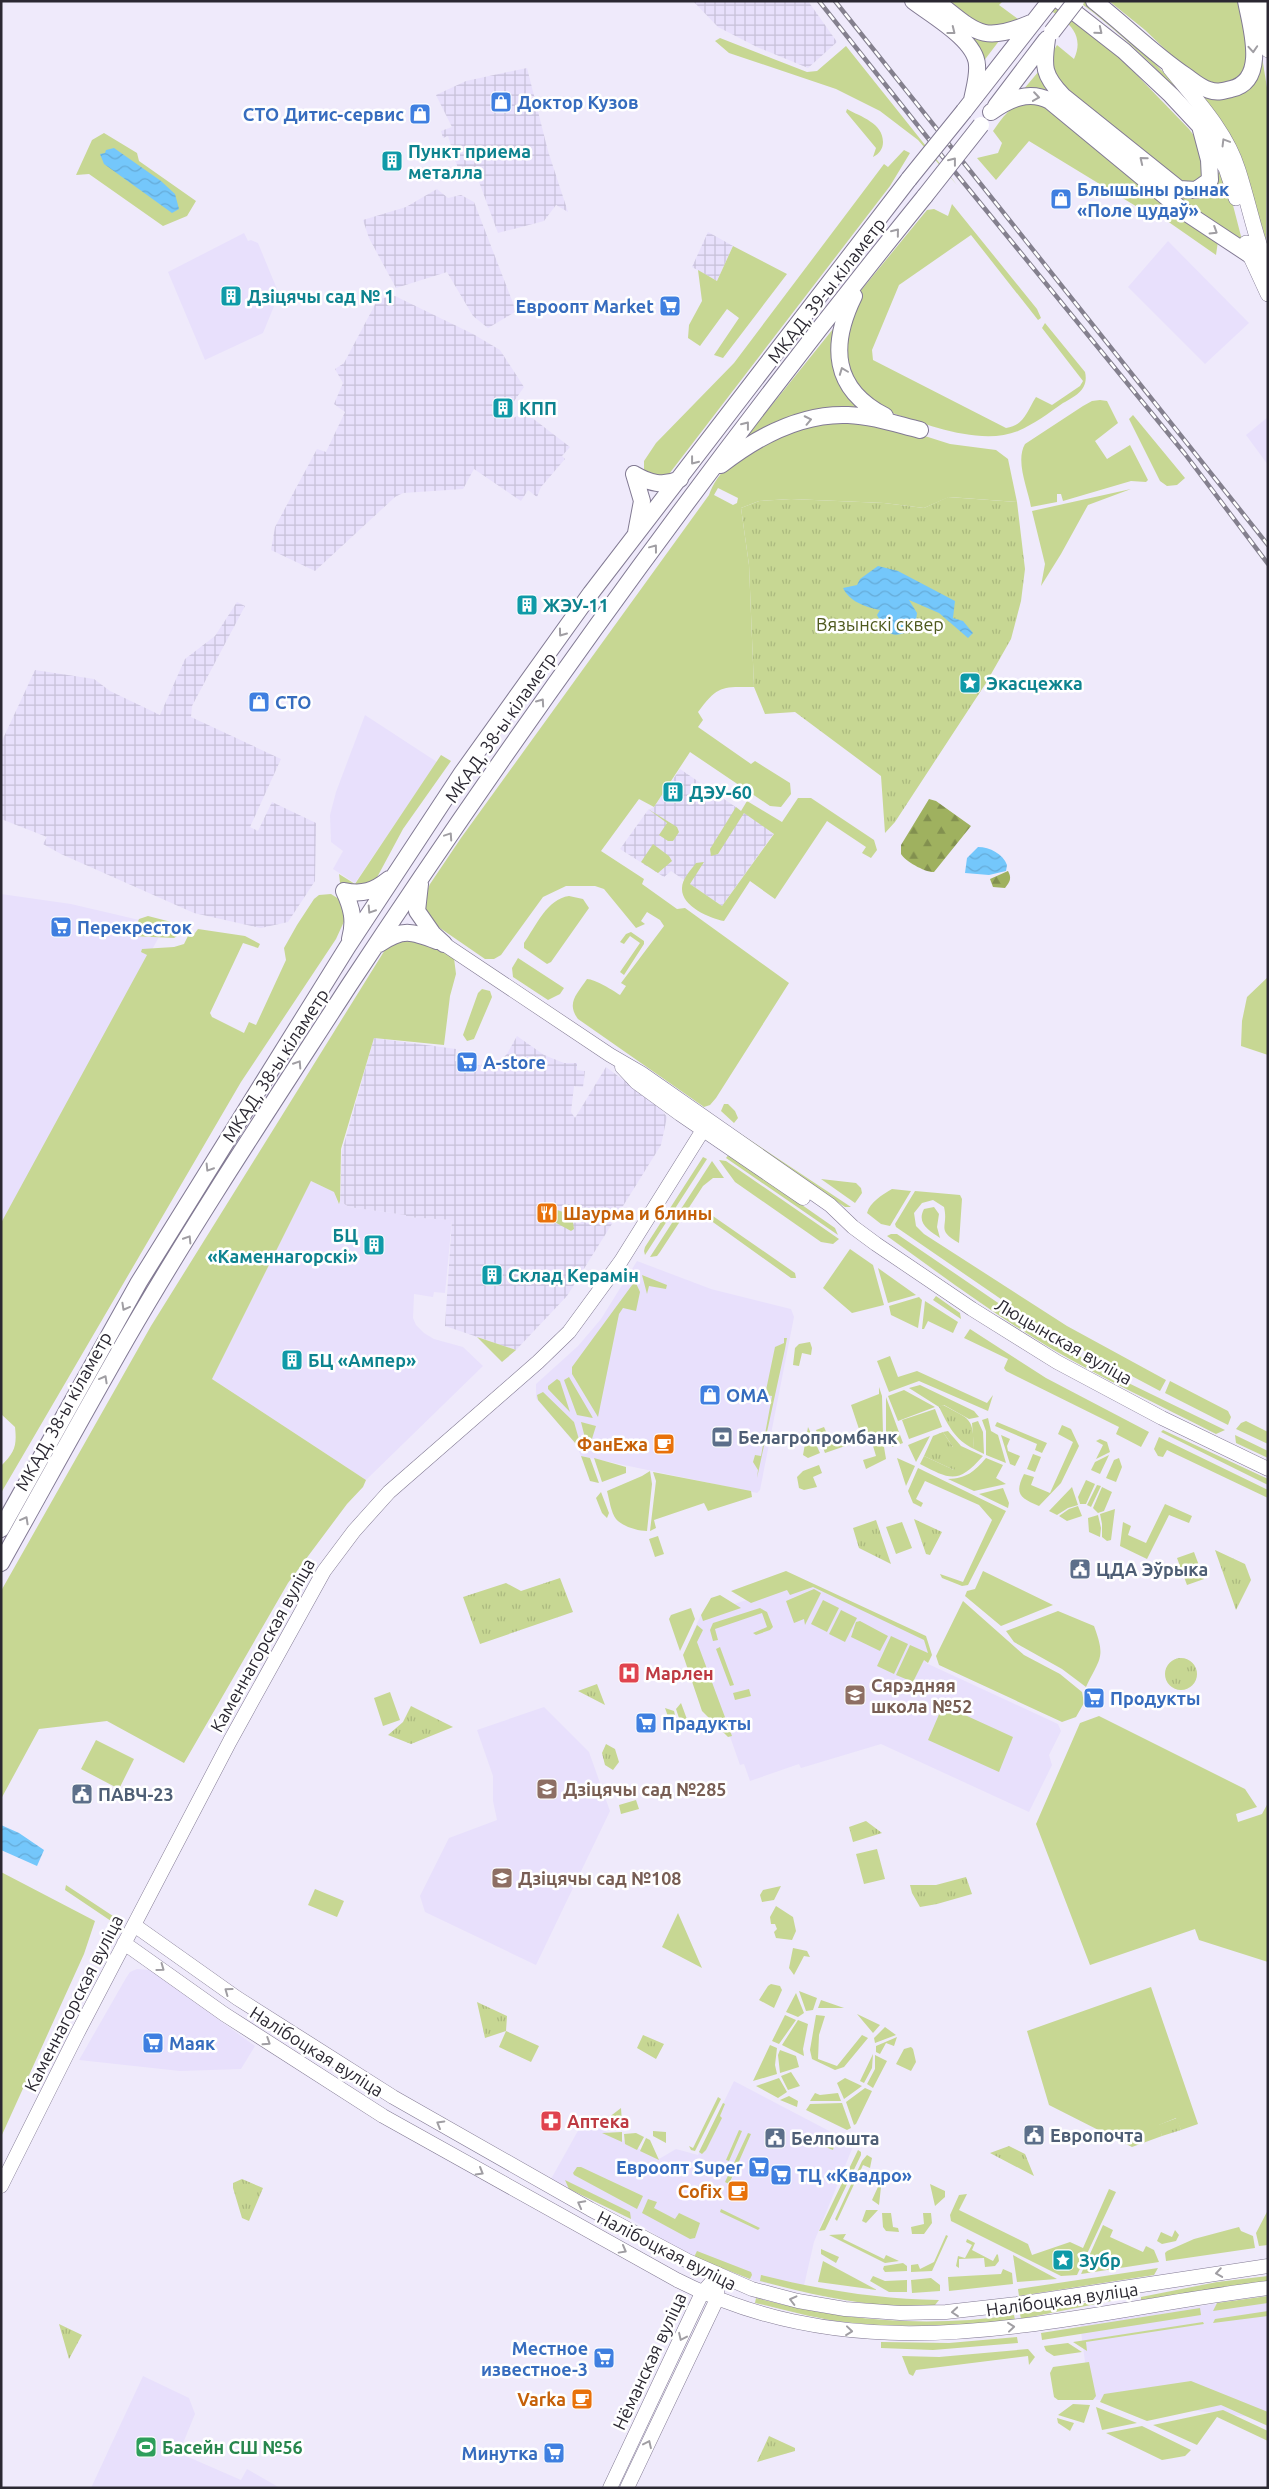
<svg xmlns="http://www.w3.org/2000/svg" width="1269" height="2489" font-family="Ubuntu,sans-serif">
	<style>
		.built { fill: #e8e0fc }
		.industrial { fill: url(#industrial-grid) }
		.grass { fill: #c7d793; fill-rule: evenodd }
		.forest { fill: url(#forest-firs) }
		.park { fill: url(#park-tufts) }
		.water { fill: url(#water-waves) }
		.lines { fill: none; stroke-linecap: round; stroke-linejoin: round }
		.secondary-casing { stroke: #827a93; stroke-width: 15 }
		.primary-casing { stroke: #827a93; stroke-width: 16 }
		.trunk-casing { stroke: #827a93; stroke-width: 18 }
		.secondary { stroke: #fff; stroke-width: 14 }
		.primary { stroke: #fff; stroke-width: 15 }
		.trunk { stroke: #fff; stroke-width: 16 }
		.rail-casing { stroke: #84808e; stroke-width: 4.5 }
		.rail { stroke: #fff; stroke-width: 2.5; stroke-dasharray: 8; stroke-linecap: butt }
		.trunk-bridge-casing { stroke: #827a93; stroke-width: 18; stroke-linecap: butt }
		.trunk-bridge { stroke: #fff; stroke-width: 16 }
		.oneway { stroke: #a09ea3 }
		.labels { text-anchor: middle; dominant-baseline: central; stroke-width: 5; stroke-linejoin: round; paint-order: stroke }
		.shop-label { font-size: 18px; font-weight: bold; fill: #366cbe; stroke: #fff; text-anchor: start }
		.culture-label { font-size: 18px; font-weight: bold; fill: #0d838f; stroke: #fff; text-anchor: start }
		.street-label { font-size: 18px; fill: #2b2832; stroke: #fff }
		.park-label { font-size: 18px; fill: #4e591e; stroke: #fff }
		.food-label { font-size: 18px; font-weight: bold; fill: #c56008; stroke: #fff; text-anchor: end }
		.service-label { font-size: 18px; font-weight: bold; fill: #4e5e75; stroke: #fff; text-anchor: start }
		.health-label { font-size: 18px; font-weight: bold; fill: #be3a42; stroke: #fff; text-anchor: start }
		.education-label { font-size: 18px; font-weight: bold; fill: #785e54; stroke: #fff; text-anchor: start }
		.leisure-label { font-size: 18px; font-weight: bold; fill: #27864d; stroke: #fff; text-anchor: start }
	</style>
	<defs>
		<pattern id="industrial-grid" width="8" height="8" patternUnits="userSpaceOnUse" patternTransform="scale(1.25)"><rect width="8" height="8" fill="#e8e0fc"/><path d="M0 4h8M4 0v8" fill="none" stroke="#c7c0d8"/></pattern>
		<pattern id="forest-firs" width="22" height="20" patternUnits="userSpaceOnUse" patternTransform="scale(1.25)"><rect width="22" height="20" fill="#9fb15f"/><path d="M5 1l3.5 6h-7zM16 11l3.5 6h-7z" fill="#82904f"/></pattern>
		<pattern id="park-tufts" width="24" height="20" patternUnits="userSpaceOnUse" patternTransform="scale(1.25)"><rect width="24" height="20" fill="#c7d793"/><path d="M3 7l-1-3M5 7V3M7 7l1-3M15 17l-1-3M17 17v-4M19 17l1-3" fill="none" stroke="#abb97f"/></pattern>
		<pattern id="water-waves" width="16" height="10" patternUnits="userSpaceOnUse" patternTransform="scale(1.25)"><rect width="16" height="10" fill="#74c7fb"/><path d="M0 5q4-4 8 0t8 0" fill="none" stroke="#65abd8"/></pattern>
	</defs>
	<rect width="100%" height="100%" fill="#efeafb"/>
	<path class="built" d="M244,233L248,241L251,240L258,243L279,294L263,333L205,360L168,272Z
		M1168,241L1249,323L1205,364L1128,287Z
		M1268,417V465L1246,435Z
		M365,715L437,762L355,883L333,869L343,851L331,842L330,815L336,792Z
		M1,894L71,904L165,926L1,1225Z
		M311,1181L334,1192L338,1203L340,1201L349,1207L407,1215V1217L452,1220L445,1293L434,1292L433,1297L414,1294L413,1318L416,1325L424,1333L434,1339L463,1347L483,1366L366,1480L212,1379Z
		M637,1261L711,1289L791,1309L794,1317L760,1490L757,1493L581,1456L576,1444L536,1398V1384L578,1346L601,1319Z
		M804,1581L926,1638L930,1652L926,1663L1058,1724L1061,1731L1049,1755L1052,1765L1029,1812L881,1744L801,1768L799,1764L750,1781L744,1764L740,1765L693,1632L701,1615Z
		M544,1707L589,1752L610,1811L536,1965L425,1912L420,1896L449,1838L497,1820L493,1801V1776L477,1730Z
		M137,1969L150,1970L255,2046L241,2069L180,2071L79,2060L126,1978L130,1972Z
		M734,2081L854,2144L814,2242L803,2290L755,2281L688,2256L631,2219L551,2179L584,2120L659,2159L676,2149L698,2155Z
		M1268,2296V2426L1261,2418L1090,2399L1080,2324Z
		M143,2376L189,2398L195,2414L179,2453L241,2480L247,2469L280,2488H91Z"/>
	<path class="industrial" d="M693,1H808L837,42L808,68L757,47L718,27Z
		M527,68L548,151L568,212L556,205L544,221L498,233L475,171L460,175L448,136L443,138L441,131L452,127L436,95L466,81Z
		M437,189L448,198L461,195L474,202L513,303L515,312L488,328L473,316L447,272L396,288L369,238L363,220L406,207Z
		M708,232L733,246L717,281L692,267Z
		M395,296L473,334L500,350L524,387L506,413L510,420L517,416L531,417L570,447L562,456L565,459L541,487L537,497L528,490L521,501L474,469L463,489L403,493L395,497L315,571L271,550L275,527L317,449L326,452L345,412L334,404L343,383L335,369L344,363L378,299Z
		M237,602L245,606L192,706L191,717L281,759L250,827L258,831L272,802L316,823L315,881L288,922L261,928L194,913L61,854L43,844L47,837L1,819V743L35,670L94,679L110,691L160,715L185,659L215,636Z
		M680,769L774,833L722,906L671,871L664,877L620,849L648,810L654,807Z
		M517,1036L544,1055L564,1063H577V1070L585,1071L583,1087L574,1086L571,1112L575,1118L606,1067L659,1107L667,1117L661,1145L567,1296L516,1350L445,1326L452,1220L406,1217V1215L349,1207L340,1201L342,1151L374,1038L456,1049L455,1061L481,1066L482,1064L495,1066L507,1054Z"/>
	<path class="grass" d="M926,1L990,41H999L983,62Z
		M944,1H1003L999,5L1018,19L1014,23L985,29Z
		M1037,1H1053L1101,38L1189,129L1203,148L1207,171L1190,188L1063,93L1049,58L1057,45L1074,59C1088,28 1058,17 1037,1Z
		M1078,1H1084L1089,5C1129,39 1168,71 1198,114C1161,72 1123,34 1078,1Z
		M1109,1H1240L1250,52L1247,73L1226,87L1197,80L1145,30Z
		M1253,1L1268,94L1266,242L1262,241L1198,94C1211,94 1227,98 1240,94C1267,86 1254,24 1253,1Z
		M720,38L807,72L817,71L846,46L957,185L918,140L880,111L836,89L729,53L715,41Z
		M1039,71L1174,191L1222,171L1228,186L1243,244L1023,90Z
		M1041,104L1218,241L1216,255L1160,216L1157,219L1029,141L996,180L977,158L998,153L1002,143L993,131C1011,106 1011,105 1041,104Z
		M847,109C861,117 883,123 883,142C883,149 879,154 873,157L876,148L846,112Z
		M104,133L137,153L139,161L196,201L187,216L163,226L89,174L76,175L92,140Z
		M904,150L910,153L890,186L669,474L665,478L644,473V461L656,443L734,363L884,164L888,167Z
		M952,204L1037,309L1041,318L1038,320L971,235L899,285L872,350L873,360L1006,428C1024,426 1027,411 1036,397L1052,405L1080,386L1083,381L1042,328L1045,323L1085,372C1089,389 1076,396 1063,403C1049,413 1034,424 1018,431C981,446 928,425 892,413L880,406L862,391L850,370L845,346L858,294L927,210L934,209L948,216Z
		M733,246L787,274L723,358L714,355L739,318L727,309L700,346L688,338L689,325L702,301L698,270L717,281Z
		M833,329L836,330L860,410C817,405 781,414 747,441L746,437Z
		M1100,400L1107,401L1118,423L1095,441L1107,459L1130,445L1148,480L1146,482L1131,481L1063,501L1061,494H1057V502L1031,507C1028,489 1015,461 1025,444L1083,406L1092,401Z
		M1133,415L1185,478L1177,485L1167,486L1160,481L1129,419Z
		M829,420L909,431L950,444L996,450L1008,459L1017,502L949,497L924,508L884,503L791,499L759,501L741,508L749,565L754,687C722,687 718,685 698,712L703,720L698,727L751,764L755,761L790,783L791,794L781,807L770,806L690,752L654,807L639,799L601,851L644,879L642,884L677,909L685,908L789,983L716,1098L710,1105L704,1107L578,1019C566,1003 577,994 587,979C595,979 614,991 620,995L626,986L621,983L664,926L660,920L647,912L641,921L645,924L636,928L604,889L595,886H566L543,897L501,955L494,959H485L437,926L426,913L425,895L430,884L461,838L709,495C725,448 787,434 829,420ZM718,488L738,498L737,503L733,505L714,495Z
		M1131,489L1088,505L1061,554L1041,586L1045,564L1032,511Z
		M441,755L451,761L403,829L374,883L344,886L340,883L339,874L355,884Z
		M798,798H811L874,840L877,850L871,858L862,853L866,847L827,821L775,899L750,881L724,921C709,918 681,906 682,888C682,879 691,870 696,863L704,862L690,884L722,906L774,834L744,813L718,854L711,856L710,849L736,807L741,811L747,801L782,822Z
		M648,809L677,827L679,832L673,841H668L659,835L667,823Z
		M653,844L669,856L672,861L658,873L641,862Z
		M331,894L342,901L347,915L336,939L241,1082L1,1493V1466C15,1452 17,1446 15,1427L1,1414V1223L147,955L141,952L142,949L174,947L184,944L188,936L192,937L198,929L245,936L260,944L258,948L243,943L210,1013L212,1017L244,1033L249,1022L256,1025L286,960L284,948L297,925L314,899L319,895Z
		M569,896L583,899L589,908L551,962L547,964L524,948V943C536,926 547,899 569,896Z
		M148,916L179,924L182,933L174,938L132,936L139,919Z
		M631,932L644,941V944L624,975L620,972L640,943L630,936L624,944L620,942L626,934Z
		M421,938L454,958L456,974L450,996L444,1045L374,1038L341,1149L340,1201L339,1204L334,1192L311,1181L212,1379L366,1480L363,1487L347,1504L288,1583L184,1763L107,1721L39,1729L1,1799V1591L151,1326L388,945L394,939Z
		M518,958L564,988L560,994L548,1000L513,977L512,968Z
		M1268,977V1055L1241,1046L1242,1021L1247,997Z
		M482,989L490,991L492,997L474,1039L467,1041L463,1035L478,993Z
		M724,1104H728L735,1111L738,1118L734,1123L721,1111Z
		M738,1132L851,1207H845L736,1134Z
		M729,1154L835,1228L838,1235L726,1158Z
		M703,1157L707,1159L645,1255L644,1251L645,1247Z
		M719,1160L726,1161L839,1239L833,1244L821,1242L735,1182Z
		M712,1161L724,1178H713L703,1186L660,1252L657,1256L650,1257Z
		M821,1179L856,1183L861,1188L862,1193L855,1203Z
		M892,1189L911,1191L890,1226L881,1224L867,1213C870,1202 882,1195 892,1189Z
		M915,1191L960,1195L962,1199L959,1243C935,1229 949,1228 944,1207L933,1200L922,1203L914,1213L916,1226L924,1234L1067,1326L1166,1380L1160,1391L1079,1348L1030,1319L896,1227L895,1224Z
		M934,1207L939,1214L937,1227L940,1238C930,1231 916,1224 924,1209Z
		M551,1208L569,1214L573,1222L574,1229L571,1231L549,1219Z
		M710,1214L795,1273L796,1278H791L710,1220L708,1216Z
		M891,1234H897L1060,1345L1114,1376L1225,1430L1216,1434C1160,1405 1102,1379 1047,1346C992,1313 940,1274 887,1236Z
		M850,1249L873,1265L884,1305L852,1313L823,1288Z
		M878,1268L916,1295L888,1303Z
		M642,1275L667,1285L666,1289L649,1286L647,1294Z
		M635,1281L640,1292L636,1311L623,1308L619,1314L598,1417L572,1374V1367Z
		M936,1296L960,1313L961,1319L933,1300Z
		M919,1297L922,1300L918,1328L891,1315L889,1306Z
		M925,1301L958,1322L953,1333L928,1321L924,1329H922Z
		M970,1329L1046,1378L1149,1432L1141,1447L1116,1434L1119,1427L1006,1371L1004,1368L1008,1359L964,1338Z
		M477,1337L516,1350L502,1362Z
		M784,1338H787L785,1349L757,1478L758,1470L753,1462L755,1455L761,1456L772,1396L765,1395L775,1347L784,1343Z
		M810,1342L812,1348L811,1355L802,1353L799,1366L793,1365L795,1348L799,1344Z
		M890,1356L898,1377L917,1371L987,1403L993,1395L988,1411L919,1381L889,1392L877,1361Z
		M569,1377L593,1418L577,1415L564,1380Z
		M557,1379L560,1381L570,1412L548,1389V1386Z
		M1170,1381L1228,1411L1231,1417L1228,1425L1165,1393Z
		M920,1385L974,1411L979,1417L969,1419L944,1405L939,1407L909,1388Z
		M879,1387L882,1396L883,1433L825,1453L816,1430L824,1427L831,1443L860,1432L851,1405L879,1394Z
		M904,1390L935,1407L898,1421L888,1396Z
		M543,1392L574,1422L580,1443L576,1444L538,1400L537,1395Z
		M886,1397L903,1443L892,1447L886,1433Z
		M935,1409L942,1427L909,1439L902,1420Z
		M988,1418L991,1431L998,1435L1006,1463L986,1455V1431L982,1420Z
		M978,1421L983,1432L984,1454L974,1449L972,1423Z
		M1246,1421L1268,1432V1444L1236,1429L1241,1423Z
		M581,1422L596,1426L591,1442H586Z
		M997,1422L1047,1443L1042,1453L1035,1450L1037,1444L995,1426Z
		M1062,1425L1071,1429L1079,1446L1061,1483L1039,1506C1020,1498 1014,1494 1024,1474L1034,1477L1031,1485L1050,1493L1073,1442L1058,1434Z
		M808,1427L820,1453L808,1458L803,1455Z
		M1163,1430L1268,1479V1485L1161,1432Z
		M948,1431L961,1446L983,1456C958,1484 951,1480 920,1464L924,1456L954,1470L953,1447L943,1432Z
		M1001,1435L1010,1439L1007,1446L1008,1451L1020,1456L1015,1466L1010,1464Z
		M1235,1435L1268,1451V1458L1236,1443Z
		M930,1436L916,1462L908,1445Z
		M1159,1437L1268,1490V1498L1167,1450L1163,1457L1158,1456L1154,1449Z
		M1100,1439L1107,1442L1110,1452L1096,1459L1103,1445L1096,1441Z
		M880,1445L884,1447L886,1459L866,1469L863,1460L876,1456L873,1446Z
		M1033,1454L1041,1457L1035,1472L1027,1469Z
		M1109,1455L1100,1474L1091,1470L1095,1462Z
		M581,1456L590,1458L599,1483L590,1481Z
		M594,1458L626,1467V1473L602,1482Z
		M897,1458L915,1466L906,1486Z
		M986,1458L1003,1465L996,1478L1006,1484L974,1491L948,1479C967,1478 974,1472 986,1458Z
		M1119,1458L1122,1467L1116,1482L1106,1478L1114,1460Z
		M819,1465L822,1473L813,1477L817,1487L804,1490L799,1488L797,1477L803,1471Z
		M918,1468L1006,1511L968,1585L962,1586L942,1578L940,1574L963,1582L992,1520L979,1505L925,1481L916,1499L923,1503L921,1507L913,1503L908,1491Z
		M650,1471L652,1484L647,1531C637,1531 622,1526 616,1519C611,1513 609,1498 607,1491L642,1476Z
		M653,1472L751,1491L752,1497L708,1511L704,1503L654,1520L656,1528L650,1531L656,1481Z
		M1086,1480L1095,1484L1086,1504H1080L1078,1497Z
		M1097,1485L1101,1486L1091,1507L1087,1505Z
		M1072,1487L1078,1505L1068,1508L1057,1515L1049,1511Z
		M1102,1487L1112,1492L1104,1511L1098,1513L1093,1508Z
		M1003,1488L1009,1503L1008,1508L979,1494Z
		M601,1492L609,1513L607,1518L602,1513L596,1498Z
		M1165,1504L1192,1516L1189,1523L1169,1515L1147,1559L1120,1546L1123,1522L1131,1526L1128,1535L1146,1543Z
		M1078,1506L1082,1516L1067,1521L1059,1516L1069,1509Z
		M1115,1509L1111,1540L1107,1541L1102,1537V1524L1100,1514Z
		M1098,1515L1101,1528L1100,1537L1089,1532L1088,1518Z
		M902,1522L912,1548L896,1554L886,1527Z
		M658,1536L664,1554L655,1557L649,1539Z
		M1194,1552L1204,1579L1187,1585L1177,1558Z
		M786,1571L926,1636L932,1655L928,1663L924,1660L913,1682L896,1675L910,1645L928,1653L924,1640L813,1587L790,1595L787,1590L751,1603L731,1591Z
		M983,1571L1053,1605L1001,1626L965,1596L967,1591L975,1589Z
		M814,1589L821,1593L805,1625L804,1619L794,1623L786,1601Z
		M720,1595L741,1608L703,1621L701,1615L711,1598Z
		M823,1600L839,1608L827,1632L811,1624Z
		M963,1601L1024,1655L1060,1674L1082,1692L1084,1703L1076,1717L1062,1722L939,1665L936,1656Z
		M691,1608L695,1619L680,1651L669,1619L671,1615Z
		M760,1608L767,1612L773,1627L770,1630L756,1635L753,1633L767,1627L762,1613L715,1629L718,1640L713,1641L710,1630L713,1623Z
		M841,1610L857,1618L845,1642L829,1634Z
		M1058,1611L1094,1626C1106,1658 1100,1658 1086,1687L1062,1669L1014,1642L1006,1631Z
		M860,1621L888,1636L880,1651L851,1637L856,1622Z
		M697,1625L703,1630L697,1642L732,1736L728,1737L702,1711L683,1655Z
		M891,1636L908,1644L894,1674L877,1666Z
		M720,1647L734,1685L730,1686L716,1649Z
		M749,1689L751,1696L735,1700L733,1693Z
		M390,1692L400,1720L383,1726L374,1698Z
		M681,1703L688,1722L679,1718L676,1709Z
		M943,1705L1013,1737L999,1772L928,1740Z
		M665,1708L674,1711L676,1719L672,1728Z
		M1099,1716L1245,1789L1257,1807L1236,1814L1238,1822L1262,1814L1268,1803V1962L1199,1940L1195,1929L1090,1965L1036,1824L1080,1723Z
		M96,1740L134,1759L119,1789L81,1769Z
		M636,1800L639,1809L621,1814L619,1805Z
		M877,1849L885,1879L864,1884L856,1854Z
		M1,1872L95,1921L84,1954L1,2137Z
		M66,1885L113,1916L111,1921L65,1890Z
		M781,1886L774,1900L762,1902L760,1895L763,1890Z
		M315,1889L344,1901L337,1917L308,1905Z
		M776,1906L793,1917L796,1931L792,1940L776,1938L774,1932L777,1929L775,1924H771L770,1917Z
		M678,1913L702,1968L662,1947Z
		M793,1948L807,1951L810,1957L804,1956L794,1975L789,1968Z
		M771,1984L780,1986L782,1990L774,2008L759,2000L768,1986Z
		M1151,1987L1198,2124L1181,2130L1176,2118L1159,2125L1162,2136L1132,2147L1049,2105L1027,2031Z
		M799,1991L817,1998L813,2010L806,2011Z
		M796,1993L804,2013L798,2017L786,2012Z
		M821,2000L844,2008H818Z
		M857,2014L880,2025L873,2033Z
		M785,2015L796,2020L779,2044L772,2041Z
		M816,2015L825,2016L819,2035L818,2059L837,2066L862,2035L868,2038L844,2067L835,2070L812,2059L810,2050Z
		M798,2020L808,2024L803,2049L804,2056L782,2045Z
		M885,2027L896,2035L875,2043L874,2038Z
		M506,2031L539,2046L531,2062L499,2047Z
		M897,2037L894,2046L886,2043L880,2054L876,2052V2046Z
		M770,2045L777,2048L775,2065L777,2074L753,2081Z
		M911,2047L913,2049L916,2062L911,2071L896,2064L904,2049Z
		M780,2050L796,2056L799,2067L780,2073L778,2055Z
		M873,2054L872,2068L864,2083L860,2081Z
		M875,2055L887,2061L873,2088L867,2084L875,2069Z
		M791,2072L800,2086L788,2090L781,2076Z
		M779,2078L787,2092L778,2098L756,2086Z
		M845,2078L862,2086L844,2099L837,2083Z
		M865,2088L872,2091L856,2124L854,2125L846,2102Z
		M815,2093L820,2095L838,2093L841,2101H810Z
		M789,2096L798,2101L797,2107L780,2100Z
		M718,2097L721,2099L695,2151L691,2150L689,2146L693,2148Z
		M723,2103L725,2104L720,2116L722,2118L706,2150L702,2154L699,2152Z
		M842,2103L851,2128L847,2130L806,2110L810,2104Z
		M621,2108L622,2123L608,2118Z
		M739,2130L742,2131L729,2161L726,2160Z
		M653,2131L666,2132V2143L653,2136Z
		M622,2132V2142L602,2133Z
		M636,2133L644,2137L637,2150L625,2144L624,2134Z
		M748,2133L751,2134L729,2184L725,2182Z
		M828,2134L836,2138L833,2150L823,2146Z
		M646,2138L650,2140L659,2160L640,2151Z
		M858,2150L861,2152V2155L825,2230L819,2231Z
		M867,2155L872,2158L870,2168L863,2165L837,2221L835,2219L862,2161Z
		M577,2167H581L643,2196L637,2209L574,2175L573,2173Z
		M882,2178L879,2205L872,2200Z
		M565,2180L630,2212L631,2219L569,2189Z
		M930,2184L945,2191V2197L935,2206Z
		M1109,2189L1116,2192L1077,2275L1061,2276L951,2221L950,2215L959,2195L967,2194L959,2210L1028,2244L1032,2255L1070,2242L1083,2248Z
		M648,2199L657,2202L654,2208L675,2219L679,2213L700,2223L695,2238L690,2239L642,2213Z
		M721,2209L760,2228L758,2230L720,2212Z
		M866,2210H878L866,2223L862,2221Z
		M1268,2210V2245L1259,2246L1256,2233Z
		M882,2213H891L893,2227L898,2228L899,2232L886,2231L883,2227Z
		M923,2213H931L932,2223L924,2234H912L911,2227L924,2224Z
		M1103,2225L1113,2230L1110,2237L1143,2252L1146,2246L1154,2250L1159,2262L1081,2274Z
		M1239,2227L1241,2231L1253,2236L1255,2248L1166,2261L1165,2253L1167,2251L1194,2239Z
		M1175,2230L1179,2235L1176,2241L1162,2244L1157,2241L1161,2232L1172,2237Z
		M846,2234L843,2239L884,2259L886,2255L899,2261L885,2263L829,2235Z
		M946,2235L948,2236L932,2271L911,2272V2265L918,2264L920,2269L934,2262Z
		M967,2239L975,2243L972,2250L993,2261L997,2254L998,2255L999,2261L995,2266L985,2267L984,2258L959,2259V2268L956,2266L958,2256L965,2258L972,2245L966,2242Z
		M821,2249L839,2257L836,2263L821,2254Z
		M697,2251L751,2272L752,2275L750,2279L694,2257Z
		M1013,2255L1057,2279L1017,2282Z
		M823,2261L877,2290L818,2282Z
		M903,2263L907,2266V2271L885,2272L883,2269L884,2266Z
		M1158,2268L1154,2275L1019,2296L1018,2289Z
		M1003,2269L1012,2273L1013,2284L949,2291L948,2277L1001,2274Z
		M761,2275C821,2290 878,2299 939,2300L935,2305C876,2310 817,2296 760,2281Z
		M873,2276L885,2281L907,2280V2292H889L870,2281Z
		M1268,2276V2281L1141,2300V2297L1217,2282Z
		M931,2278L940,2285V2291L912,2293L911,2280Z
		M1268,2296V2303L1213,2311L1217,2303Z
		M1121,2297V2299L1021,2319L1020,2314Z
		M756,2298C842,2321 926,2328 1014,2315L1015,2320C955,2326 896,2329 836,2321C809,2317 782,2309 755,2303Z
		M1200,2308L1201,2315L1042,2340L1041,2333Z
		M1268,2311V2316L1213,2323L1215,2319Z
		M1203,2322L1204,2324L1086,2342L1087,2351L1073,2342Z
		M1017,2337L1018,2343L933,2350L881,2348V2342L949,2343Z
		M1068,2343L1082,2352L1054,2356L1046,2351L1044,2346Z
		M1028,2349L1035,2357L1029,2365L1028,2356L916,2370L913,2376L909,2374L902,2356L939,2357Z
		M1089,2362L1096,2396L1093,2400H1058L1054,2397L1050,2373L1053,2367Z
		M1191,2381L1268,2412V2426L1221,2405L1147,2421L1100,2402L1104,2394Z
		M1073,2404L1090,2405L1084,2423L1058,2415Z
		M1096,2407L1137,2423L1102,2430Z
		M1223,2410L1268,2431V2441L1217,2417L1197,2445L1153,2425Z
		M1057,2418L1074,2423L1070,2431L1058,2423Z
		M1142,2426L1191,2450L1185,2456L1162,2460L1106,2433Z"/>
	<path class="forest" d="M929,799L936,801L971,826L934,872C926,873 905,861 901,854C901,853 901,846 901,845Z
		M1008,871C1012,878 1010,882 1005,888L993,887L990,879Z"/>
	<path class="park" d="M948,497L1017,502L1025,569L1021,601L1011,639L986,683L895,822L885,833L881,776L795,712L765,714L754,687L749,565L741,508L759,501L791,499L884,503L924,508Z
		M943,1405C971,1420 973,1417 974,1449C955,1440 948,1425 939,1407Z
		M943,1432L953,1447L963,1453L954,1470L924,1456L933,1436Z
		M914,1519L942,1532L930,1555L926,1554Z
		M876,1520L891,1564L859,1548L853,1528Z
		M1215,1550L1245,1564L1251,1580L1236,1610Z
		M560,1578L573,1612L480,1644L463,1597L506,1583L521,1591Z
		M1165 1674a16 16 0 1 1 32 0a16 16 0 1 1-32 0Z
		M597,1684L605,1705L578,1691Z
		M411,1706L453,1727L411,1744L388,1735L403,1722Z
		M606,1744L615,1749L619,1762L613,1770L605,1765L602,1753Z
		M866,1821L882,1833L853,1842L849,1827Z
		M966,1877L972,1894L937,1904L920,1907L912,1893L910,1885H936Z
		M477,2002L507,2016L506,2031L485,2038Z
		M643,2035L664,2044L656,2059L637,2048Z
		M1177,2118L1181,2130L1162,2136L1158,2125Z
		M1009,2146L1025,2154L1034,2176L990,2153Z
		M242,2179L263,2188L249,2221L242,2218L233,2188V2183Z
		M59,2324L82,2335L69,2359Z
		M769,2436L795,2448V2451L757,2462Z"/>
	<path class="water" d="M114,148L161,181L175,194L179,209L172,213L104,164L100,154L105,153L106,150Z
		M878,566L898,571L955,601L953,618L963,621L973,633L968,638L939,613L909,600L917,613L915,628C893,640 888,636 877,615L880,610C865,607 849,601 843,588L857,585L860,579Z
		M978,847C990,847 1003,854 1007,865L1006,871L989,875L965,873L967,858Z
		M1,1825L19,1833L44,1850L37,1866L1,1850Z"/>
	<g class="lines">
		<g class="secondary-casing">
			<path id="secondary" d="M444,944L610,1055L641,1073L830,1205L853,1227L876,1244L972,1309L1057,1362L1162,1418L1268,1469
				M622,1067L636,1082L680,1114L803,1198
				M134,1925L237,1998L393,2097L590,2209L688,2261L752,2289L798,2301L845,2309L900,2313L946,2312L1017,2304L1268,2266
				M124,1943L224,2014L383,2116L677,2280C874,2380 1064,2313 1268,2288
				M1,2186L77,2034L230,1741L324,1571L354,1531L389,1492L538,1362L569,1332L621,1261L708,1122
				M610,2488L702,2293L718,2275
				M627,2488L717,2299V2291"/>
		</g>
		<g class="primary-casing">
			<path id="primary" d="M1259,1L1268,50
				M1170,68C1195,99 1226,131 1238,170C1249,204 1255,237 1268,270
				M1205,134L1226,168L1236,198
				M1246,243L1250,255L1268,294"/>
		</g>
		<g class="trunk-casing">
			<path id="trunk" d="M913,1C931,15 976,40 977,65C978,77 974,89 972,100
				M936,1C976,32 981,44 1031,23
				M1094,1C1125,25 1153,54 1186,76C1193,81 1201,88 1209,90C1217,93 1223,91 1231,89C1268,81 1251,27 1246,1
				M1047,39C1043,67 1043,75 1063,96L1179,189L1196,190L1210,180L1209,160L1200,126L1171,95L1124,51L1060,1
				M996,106L1046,40
				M964,111L1050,1
				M991,112C1009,99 1029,90 1050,101L1182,210L1250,255
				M854,296C830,345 832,389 885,416
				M721,465C757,437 802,413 848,415C873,416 896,424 920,430
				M634,474L642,501L636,533
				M634,474C649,483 663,487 680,479
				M420,884L417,911L433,934L444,944
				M344,891C352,908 355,921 350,939
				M344,891C363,895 374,891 389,879
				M379,944C403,928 411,931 437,941
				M1,1529L139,1282L348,946L462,773L591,593L909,179
				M1,1563C43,1488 84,1413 127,1338C196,1219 273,1103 348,987C528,714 719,450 925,196"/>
		</g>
		<use href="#secondary" class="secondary"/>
		<use href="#primary" class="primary"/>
		<use href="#trunk" class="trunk"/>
		<g class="rail-casing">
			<path id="rail" d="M819,1L950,166L1185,454L1268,564
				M835,1L1268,545"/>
		</g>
		<use href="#rail" class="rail"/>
		<g class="trunk-bridge-casing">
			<path id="trunk-bridge" d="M1052,32L1076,1
				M909,179L964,111
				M925,196L981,125"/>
		</g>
		<use href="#trunk-bridge" class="trunk-bridge"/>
	</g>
	<defs><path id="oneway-chevron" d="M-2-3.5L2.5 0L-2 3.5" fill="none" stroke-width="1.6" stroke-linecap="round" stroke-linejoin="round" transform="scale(1.25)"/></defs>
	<g class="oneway">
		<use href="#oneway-chevron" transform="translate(952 31) rotate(38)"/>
		<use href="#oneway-chevron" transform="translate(1099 31) rotate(39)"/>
		<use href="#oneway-chevron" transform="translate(1253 49) rotate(86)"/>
		<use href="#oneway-chevron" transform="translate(1036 97) rotate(8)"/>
		<use href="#oneway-chevron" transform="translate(1225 142) rotate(-121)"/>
		<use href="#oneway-chevron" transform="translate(1143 160) rotate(-141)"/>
		<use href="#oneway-chevron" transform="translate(953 161) rotate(-52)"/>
		<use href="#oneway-chevron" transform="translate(1214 231) rotate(32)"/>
		<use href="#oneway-chevron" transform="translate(896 232) rotate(-51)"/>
		<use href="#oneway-chevron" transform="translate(843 371) rotate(-111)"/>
		<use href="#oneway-chevron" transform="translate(808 420) rotate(-12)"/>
		<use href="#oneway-chevron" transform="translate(746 425) rotate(-52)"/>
		<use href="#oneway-chevron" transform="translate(694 461) rotate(128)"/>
		<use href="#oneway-chevron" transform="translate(654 548) rotate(-53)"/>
		<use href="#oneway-chevron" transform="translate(562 633) rotate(126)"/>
		<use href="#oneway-chevron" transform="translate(541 702) rotate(-55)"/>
		<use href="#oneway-chevron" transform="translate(449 836) rotate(-56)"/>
		<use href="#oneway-chevron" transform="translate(371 910) rotate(123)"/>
		<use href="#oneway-chevron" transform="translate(298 1064) rotate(-57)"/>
		<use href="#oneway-chevron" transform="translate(209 1168) rotate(122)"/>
		<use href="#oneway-chevron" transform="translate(188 1239) rotate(-58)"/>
		<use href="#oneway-chevron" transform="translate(125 1307) rotate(119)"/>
		<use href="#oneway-chevron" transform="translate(104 1379) rotate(-61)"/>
		<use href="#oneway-chevron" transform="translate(25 1520) rotate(-61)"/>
		<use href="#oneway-chevron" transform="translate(161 1968) rotate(36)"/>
		<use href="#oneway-chevron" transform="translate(228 1991) rotate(-144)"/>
		<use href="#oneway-chevron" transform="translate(267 2042) rotate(33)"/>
		<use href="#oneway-chevron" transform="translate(440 2124) rotate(-150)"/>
		<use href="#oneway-chevron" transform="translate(480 2172) rotate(30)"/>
		<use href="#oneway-chevron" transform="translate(581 2204) rotate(-152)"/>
		<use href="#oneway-chevron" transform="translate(623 2250) rotate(29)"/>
		<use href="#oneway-chevron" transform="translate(1219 2273) rotate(171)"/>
		<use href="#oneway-chevron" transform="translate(793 2300) rotate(-166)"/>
		<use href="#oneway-chevron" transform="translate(955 2312) rotate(175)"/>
		<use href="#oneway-chevron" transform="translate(1011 2327) rotate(-6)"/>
		<use href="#oneway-chevron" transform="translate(849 2331) rotate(6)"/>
		<use href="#oneway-chevron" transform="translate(682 2337) rotate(115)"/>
		<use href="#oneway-chevron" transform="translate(648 2444) rotate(-65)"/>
	</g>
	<defs>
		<g id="shop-square" transform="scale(1.125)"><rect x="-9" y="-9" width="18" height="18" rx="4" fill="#3f7fe0" stroke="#fff"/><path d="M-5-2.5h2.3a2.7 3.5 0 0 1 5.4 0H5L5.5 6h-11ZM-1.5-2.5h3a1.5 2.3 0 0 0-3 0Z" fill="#fff"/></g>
		<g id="building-square" transform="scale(1.125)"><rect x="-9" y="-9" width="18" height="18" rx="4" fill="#0f9aa8" stroke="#fff"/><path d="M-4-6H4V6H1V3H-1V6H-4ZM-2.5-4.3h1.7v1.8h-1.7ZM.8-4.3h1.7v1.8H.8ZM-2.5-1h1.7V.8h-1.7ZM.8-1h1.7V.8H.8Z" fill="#fff"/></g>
		<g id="supermarket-square" transform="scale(1.125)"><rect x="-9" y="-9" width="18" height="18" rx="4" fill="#3f7fe0" stroke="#fff"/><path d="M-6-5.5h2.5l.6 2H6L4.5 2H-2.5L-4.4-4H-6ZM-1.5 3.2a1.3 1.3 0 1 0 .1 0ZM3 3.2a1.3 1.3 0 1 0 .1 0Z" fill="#fff"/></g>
		<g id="sight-square" transform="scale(1.125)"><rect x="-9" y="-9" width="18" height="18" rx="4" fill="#0f9aa8" stroke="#fff"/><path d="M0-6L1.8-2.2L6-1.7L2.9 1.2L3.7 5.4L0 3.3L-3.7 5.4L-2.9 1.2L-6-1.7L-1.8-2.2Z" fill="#fff"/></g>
		<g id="restaurant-square" transform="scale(1.125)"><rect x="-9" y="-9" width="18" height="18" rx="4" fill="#e8710a" stroke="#fff"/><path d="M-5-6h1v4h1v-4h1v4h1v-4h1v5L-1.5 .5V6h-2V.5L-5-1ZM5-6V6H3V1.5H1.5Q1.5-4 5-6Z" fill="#fff"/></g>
		<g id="bank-square" transform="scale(1.125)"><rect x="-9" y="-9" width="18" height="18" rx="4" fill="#5c6f8a" stroke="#fff"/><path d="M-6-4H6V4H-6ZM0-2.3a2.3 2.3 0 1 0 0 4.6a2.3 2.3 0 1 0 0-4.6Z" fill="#fff"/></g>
		<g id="cafe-square" transform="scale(1.125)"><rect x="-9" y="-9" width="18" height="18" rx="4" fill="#e8710a" stroke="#fff"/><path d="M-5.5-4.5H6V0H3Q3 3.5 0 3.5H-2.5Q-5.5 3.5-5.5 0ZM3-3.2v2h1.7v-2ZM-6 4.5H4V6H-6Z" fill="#fff"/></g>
		<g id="civic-square" transform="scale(1.125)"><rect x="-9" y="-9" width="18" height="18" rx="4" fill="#5c6f8a" stroke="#fff"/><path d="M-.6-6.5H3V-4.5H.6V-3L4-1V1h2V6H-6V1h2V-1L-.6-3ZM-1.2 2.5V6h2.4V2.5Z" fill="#fff"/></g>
		<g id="hospital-square" transform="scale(1.125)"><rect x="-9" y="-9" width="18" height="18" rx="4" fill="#e0444e" stroke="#fff"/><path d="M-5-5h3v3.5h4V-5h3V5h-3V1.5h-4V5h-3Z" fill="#fff"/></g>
		<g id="school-square" transform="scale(1.125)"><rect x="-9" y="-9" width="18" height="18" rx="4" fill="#8d6e63" stroke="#fff"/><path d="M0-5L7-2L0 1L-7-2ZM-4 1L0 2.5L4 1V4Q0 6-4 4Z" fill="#fff"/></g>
		<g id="pharmacy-square" transform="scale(1.125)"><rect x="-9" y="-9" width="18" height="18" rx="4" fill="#e0444e" stroke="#fff"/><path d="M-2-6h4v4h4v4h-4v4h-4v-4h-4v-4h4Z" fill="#fff"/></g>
		<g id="stadium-square" transform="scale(1.125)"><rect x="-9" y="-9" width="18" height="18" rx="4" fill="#2e9e5b" stroke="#fff"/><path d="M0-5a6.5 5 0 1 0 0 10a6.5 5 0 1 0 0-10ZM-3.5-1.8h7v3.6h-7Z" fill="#fff"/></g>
	</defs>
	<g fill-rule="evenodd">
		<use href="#shop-square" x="501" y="102"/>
		<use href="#shop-square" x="420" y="114"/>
		<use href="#building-square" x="392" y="161"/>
		<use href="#shop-square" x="1061" y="199"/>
		<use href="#building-square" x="231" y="296"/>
		<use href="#supermarket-square" x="670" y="306"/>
		<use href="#building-square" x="503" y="408"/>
		<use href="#building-square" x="527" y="605"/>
		<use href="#sight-square" x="970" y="683"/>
		<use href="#shop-square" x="259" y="702"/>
		<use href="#building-square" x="673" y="792"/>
		<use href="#supermarket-square" x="61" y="927"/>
		<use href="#supermarket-square" x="467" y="1062"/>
		<use href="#restaurant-square" x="547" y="1213"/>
		<use href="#building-square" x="374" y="1245"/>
		<use href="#building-square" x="492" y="1275"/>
		<use href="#building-square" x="292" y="1360"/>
		<use href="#shop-square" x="710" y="1395"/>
		<use href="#bank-square" x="722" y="1437"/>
		<use href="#cafe-square" x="664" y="1444"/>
		<use href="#civic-square" x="1080" y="1569"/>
		<use href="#hospital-square" x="629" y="1673"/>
		<use href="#school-square" x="855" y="1695"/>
		<use href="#supermarket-square" x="1094" y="1698"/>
		<use href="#supermarket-square" x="646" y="1723"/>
		<use href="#school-square" x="547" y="1789"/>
		<use href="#civic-square" x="82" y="1794"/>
		<use href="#school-square" x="502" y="1878"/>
		<use href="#supermarket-square" x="153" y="2043"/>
		<use href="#pharmacy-square" x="551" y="2121"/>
		<use href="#civic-square" x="1034" y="2135"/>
		<use href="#civic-square" x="775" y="2138"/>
		<use href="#supermarket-square" x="759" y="2167"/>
		<use href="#supermarket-square" x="781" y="2175"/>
		<use href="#cafe-square" x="738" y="2191"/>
		<use href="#sight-square" x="1063" y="2260"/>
		<use href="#supermarket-square" x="604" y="2358"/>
		<use href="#cafe-square" x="582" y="2399"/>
		<use href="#stadium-square" x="146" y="2447"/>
		<use href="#supermarket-square" x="554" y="2453"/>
	</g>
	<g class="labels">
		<g class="shop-label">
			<text x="517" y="102">Доктор Кузов</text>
			<text x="404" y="114" text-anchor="end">СТО Дитис-сервис</text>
			<text x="1077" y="189">Блышыны рынак<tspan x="1077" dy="21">«Поле цудаў»</tspan></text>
			<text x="654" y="306" text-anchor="end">Евроопт Market</text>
			<text x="275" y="702">СТО</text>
			<text x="77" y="927">Перекресток</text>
			<text x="483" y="1062">А-store</text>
			<text x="726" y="1395">ОМА</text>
			<text x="1110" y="1698">Продукты</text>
			<text x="662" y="1723">Прадукты</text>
			<text x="169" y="2043">Маяк</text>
			<text x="743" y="2167" text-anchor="end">Евроопт Super</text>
			<text x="797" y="2175">ТЦ «Квадро»</text>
			<text x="588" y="2348" text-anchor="end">Местное<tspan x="588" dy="21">известное-3</tspan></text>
			<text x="538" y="2453" text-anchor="end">Минутка</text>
		</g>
		<g class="culture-label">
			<text x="408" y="151">Пункт приема<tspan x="408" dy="21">металла</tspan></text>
			<text x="247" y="296">Дзіцячы сад № 1</text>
			<text x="519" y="408">КПП</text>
			<text x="543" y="605">ЖЭУ-11</text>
			<text x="986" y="683">Экасцежка</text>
			<text x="689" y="792">ДЭУ-60</text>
			<text x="358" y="1235" text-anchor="end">БЦ<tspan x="358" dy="21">«Каменнагорскі»</tspan></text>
			<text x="508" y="1275">Склад Керамін</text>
			<text x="308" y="1360">БЦ «Ампер»</text>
			<text x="1079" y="2260">Зубр</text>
		</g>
		<g class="street-label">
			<text transform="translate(826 290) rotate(-52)">МКАД, 39-ы кіламетр</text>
			<text transform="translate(500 727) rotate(-55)">МКАД, 38-ы кіламетр</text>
			<text transform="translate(275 1065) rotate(-57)">МКАД, 38-ы кіламетр</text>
			<text transform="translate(1064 1341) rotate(30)">Люцынская вуліца</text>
			<text transform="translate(63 1411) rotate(-61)">МКАД, 38-ы кіламетр</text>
			<text transform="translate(262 1645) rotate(-61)">Каменнагорская вуліца</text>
			<text transform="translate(73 2003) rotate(-63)">Каменнагорская вуліца</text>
			<text transform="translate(317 2051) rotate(32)">Налібоцкая вуліца</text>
			<text transform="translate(667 2250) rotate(27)">Налібоцкая вуліца</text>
			<text transform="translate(1062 2299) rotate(-8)">Налібоцкая вуліца</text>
			<text transform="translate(649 2361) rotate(-65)">Нёманская вуліца</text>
		</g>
		<g class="park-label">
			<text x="880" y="624">Вязынскі сквер</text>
		</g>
		<g class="food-label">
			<text x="563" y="1213" text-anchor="start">Шаурма и блины</text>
			<text x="648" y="1444">ФанЕжа</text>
			<text x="722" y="2191">Cofix</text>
			<text x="566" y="2399">Varka</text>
		</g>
		<g class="service-label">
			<text x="738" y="1437">Белагропромбанк</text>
			<text x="1096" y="1569">ЦДА Эўрыка</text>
			<text x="98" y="1794">ПАВЧ-23</text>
			<text x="1050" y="2135">Европочта</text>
			<text x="791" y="2138">Белпошта</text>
		</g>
		<g class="health-label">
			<text x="645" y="1673">Марлен</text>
			<text x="567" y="2121">Аптека</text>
		</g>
		<g class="education-label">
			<text x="871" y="1685">Сярэдняя<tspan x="871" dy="21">школа №52</tspan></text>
			<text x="563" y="1789">Дзіцячы сад №285</text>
			<text x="518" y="1878">Дзіцячы сад №108</text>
		</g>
		<g class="leisure-label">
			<text x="162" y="2447">Басейн СШ №56</text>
		</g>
	</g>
	<rect width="1269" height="2489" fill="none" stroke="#2b2832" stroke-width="5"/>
</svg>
